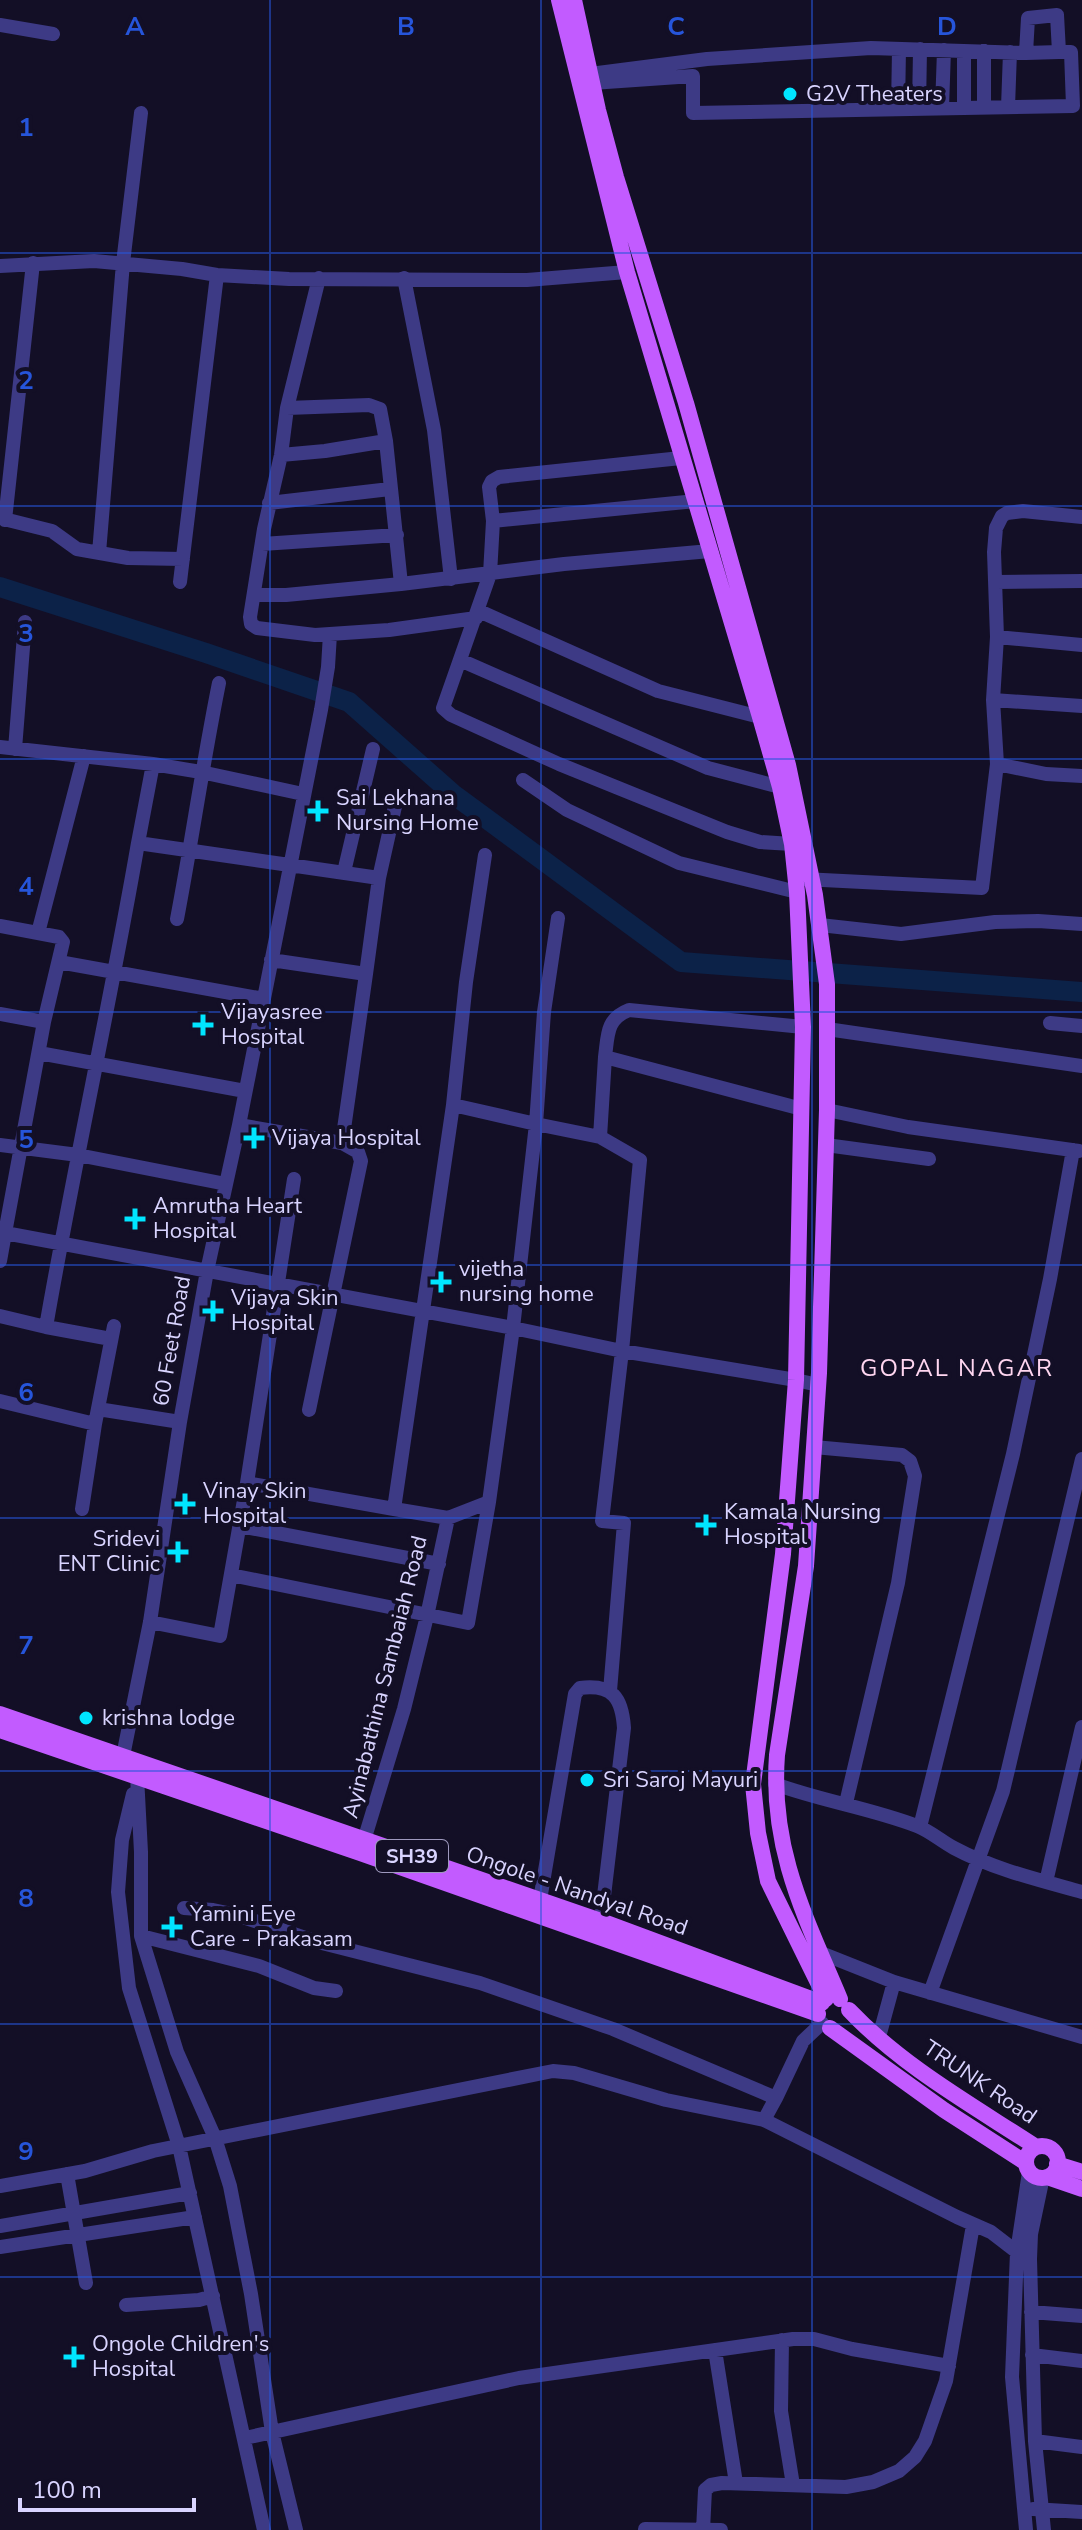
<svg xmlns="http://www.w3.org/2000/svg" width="1082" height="2530" font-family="'Nunito Sans',sans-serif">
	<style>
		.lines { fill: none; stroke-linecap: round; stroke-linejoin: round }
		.river { stroke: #0c2248; stroke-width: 20 }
		.minor { stroke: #3d3a85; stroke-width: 14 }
		.major { stroke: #c25bff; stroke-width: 16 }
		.grid { fill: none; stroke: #2655da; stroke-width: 2; stroke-opacity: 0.55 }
		.poi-dot { fill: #00e5ff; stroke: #130f26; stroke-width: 3 }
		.labels { text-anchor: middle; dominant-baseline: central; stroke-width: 8; stroke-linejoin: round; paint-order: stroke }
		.shield { fill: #130f26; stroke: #9e99be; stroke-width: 2 }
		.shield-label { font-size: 20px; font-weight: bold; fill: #d9d4ff }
		.poi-label { font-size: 22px; fill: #d9d4ff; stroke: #130f26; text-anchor: start }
		.street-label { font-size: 22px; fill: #d9d4ff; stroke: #130f26 }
		.neighbourhood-label { font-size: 24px; letter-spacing: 2px; fill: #ffd6f0; stroke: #130f26 }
		.grid-label { font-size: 26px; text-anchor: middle; font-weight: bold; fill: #2655da; stroke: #130f26; stroke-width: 8; stroke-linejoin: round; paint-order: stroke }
	</style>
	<rect width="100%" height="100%" fill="#130f26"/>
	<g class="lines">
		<path class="river" d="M0,587L206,653L349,702L453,794L681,962L1082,992"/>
		<path class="minor" d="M0,25L53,34
			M1026,53L1059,52
			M590,74L707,59L871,48L1026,53L1028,18L1057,15L1059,52H1071L1073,106L693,113V76L592,83
			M984,107V51
			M1008,107L1010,52
			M942,108L944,50
			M964,108V51
			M898,109L899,49
			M919,109L920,49
			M0,266L94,261L182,269L217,275L289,279L527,280L627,272
			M319,278L287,408L281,455L264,529L250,617L251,624L257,628L315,635L389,630L476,618
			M404,278L434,430L451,579
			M287,408L369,405L380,409L386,441L401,584
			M281,455L325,451L386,441
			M681,458L499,477L492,481L489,487L493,521L490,574L443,708L451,715L559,764L727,832L760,842L792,844
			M269,503L390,489
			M0,518L52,531L77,549L128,558L183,559
			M5,520L33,263
			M493,521L696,501
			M262,544L397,535
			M99,553L123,263L141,113
			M180,582L217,275
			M996,582L1082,581
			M254,595H286L401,584L564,564L710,551
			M479,611L658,691L760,717
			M997,637L1082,645
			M460,660L708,768L780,787
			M993,700L1082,706
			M0,747L153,764L201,772L303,794
			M15,749L25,622
			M997,764L1046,774L1082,776
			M523,780L567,810L679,863L797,892
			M138,843L153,764
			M344,872L373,749
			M803,879L982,888L997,764L993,700L997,637L994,552L996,528L1002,516L1007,513L1023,511L1082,517
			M558,918L544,1012L536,1124L600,1137
			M177,919C192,840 203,762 219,683
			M820,925L901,934L995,922L1038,921L1082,924
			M0,926L59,937L63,942L44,1022L5,1233
			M38,933L84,756
			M271,960L366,974L379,878L396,802
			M59,962L264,999
			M0,1014L44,1022
			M1050,1023L1082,1026
			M827,1029L1082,1066
			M39,1053L245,1091
			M605,1057C608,1035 606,1019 629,1010L803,1027
			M827,1110L908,1127L1079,1151
			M239,1125L342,1143L366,974
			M0,1145L78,1155L226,1184
			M826,1145L929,1159
			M0,1261L5,1233L513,1328L622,1351L796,1380L818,1385
			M0,1316L46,1327C74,1165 110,1005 138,843L379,878
			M46,1327L111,1339
			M0,1401L95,1424
			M98,1409L180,1422
			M309,1410L361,1161L358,1152L342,1143
			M814,1447L902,1455L910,1461L915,1476L898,1583L846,1803
			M247,1483L294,1179
			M82,1509L95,1424L114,1326
			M448,1518L489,1502
			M240,1526L439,1564
			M231,1575L468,1623L489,1502L513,1328L536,1124L453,1105
			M150,1622L220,1636L247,1483L394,1509L453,1105L466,982L485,855
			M610,1691L624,1523L602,1521L622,1351L640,1160L600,1137L605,1057L802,1109
			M123,1756L150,1622L180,1422L207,1271L239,1125L321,710L328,667L330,634
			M137,1776L141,1852V1936L177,2052L215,2138L230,2186L251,2294L272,2432L296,2530
			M775,1784C821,1801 870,1808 917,1826C930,1831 941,1841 954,1848C993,1869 1039,1880 1082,1892
			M133,1794L122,1840L118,1892L129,1988L179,2146L264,2530
			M920,1827L1013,1454L1050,1279L1073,1150
			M362,1847L404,1709L427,1616L448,1518L394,1509
			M1046,1882L1082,1727
			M540,1900L575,1694L580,1688C613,1684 622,1698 624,1728L601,1921
			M184,1908L213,1910L237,1915L314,1941L480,1983L613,2029L776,2098L764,2120
			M141,1936L259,1966L314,1988L336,1991
			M821,1953L894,1982L1082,2037
			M930,1993L1003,1791L1082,1459
			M879,2037L894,1982
			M776,2098L803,2041L822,2023
			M67,2174L86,2283
			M1043,2177L1031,2234L1030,2259L1035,2441L1044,2530
			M0,2186L85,2171L153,2151L553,2071L574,2073L666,2100L764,2120L957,2217L991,2232L1017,2252L1030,2254
			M0,2226L190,2193
			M0,2247L195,2217
			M126,2305L199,2300L213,2296
			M1031,2312L1082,2316
			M782,2340L781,2411L793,2485
			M715,2350L736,2483
			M1032,2355L1082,2361
			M245,2438L519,2378L793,2339H814L852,2349L949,2366
			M1035,2441L1082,2447
			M1033,2509L1082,2512
			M645,2529L721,2530
			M703,2530L705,2490L711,2485L722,2483L846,2487L873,2482L899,2471L915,2457L925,2441L946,2381L973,2225
			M1026,2530L1012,2377L1017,2252L1029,2172"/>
		<path class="major" d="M559,0L627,272L760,717L780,787L792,844L797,892L803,1027L796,1380L783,1554L753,1784L758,1833L768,1881L826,1999
			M574,0L598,110L616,177L686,403L788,765L815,895L827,984V1110L819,1373L806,1566L777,1755C770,1849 805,1916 840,1999
			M0,1714L601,1921L822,2003
			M0,1730L360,1853L818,2014
			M849,2010C902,2066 972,2105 1036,2147
			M830,2028L944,2110L1026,2163
			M1026 2162a16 16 0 1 1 32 0a16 16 0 1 1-32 0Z
			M1057,2164L1082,2172
			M1047,2177L1082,2189"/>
	</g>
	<path class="grid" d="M270,0V2530M541,0V2530M812,0V2530M0,253H1082M0,506H1082M0,759H1082M0,1012H1082M0,1265H1082M0,1518H1082M0,1771H1082M0,2024H1082M0,2277H1082"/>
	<g class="poi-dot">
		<circle cx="790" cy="94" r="8"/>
		<path d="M314 799h8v8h8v8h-8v8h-8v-8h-8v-8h8z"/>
		<path d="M199 1013h8v8h8v8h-8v8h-8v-8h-8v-8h8z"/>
		<path d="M250 1126h8v8h8v8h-8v8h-8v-8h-8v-8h8z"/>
		<path d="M131 1207h8v8h8v8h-8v8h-8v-8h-8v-8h8z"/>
		<path d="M437 1270h8v8h8v8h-8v8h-8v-8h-8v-8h8z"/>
		<path d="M209 1299h8v8h8v8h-8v8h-8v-8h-8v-8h8z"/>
		<path d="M181 1492h8v8h8v8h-8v8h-8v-8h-8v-8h8z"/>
		<path d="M702 1513h8v8h8v8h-8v8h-8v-8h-8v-8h8z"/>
		<path d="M174 1540h8v8h8v8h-8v8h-8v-8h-8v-8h8z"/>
		<circle cx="86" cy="1718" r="8"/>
		<circle cx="587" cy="1780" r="8"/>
		<path d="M168 1915h8v8h8v8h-8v8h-8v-8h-8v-8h8z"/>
		<path d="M70 2345h8v8h8v8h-8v8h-8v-8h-8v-8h8z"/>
	</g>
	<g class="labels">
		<rect class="shield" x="376" y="1840" width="72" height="32" rx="6"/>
		<g class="shield-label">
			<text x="412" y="1856">SH39</text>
		</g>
		<g class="poi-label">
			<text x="806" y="94">G2V Theaters</text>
			<text x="336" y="798">Sai Lekhana<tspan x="336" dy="25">Nursing Home</tspan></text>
			<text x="221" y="1012">Vijayasree<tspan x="221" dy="25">Hospital</tspan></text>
			<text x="272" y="1138">Vijaya Hospital</text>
			<text x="153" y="1206">Amrutha Heart<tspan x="153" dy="25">Hospital</tspan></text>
			<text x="459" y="1269">vijetha<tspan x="459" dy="25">nursing home</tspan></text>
			<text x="231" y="1298">Vijaya Skin<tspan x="231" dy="25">Hospital</tspan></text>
			<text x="203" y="1491">Vinay Skin<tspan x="203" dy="25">Hospital</tspan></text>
			<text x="724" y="1512">Kamala Nursing<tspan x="724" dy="25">Hospital</tspan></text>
			<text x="160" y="1539" text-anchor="end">Sridevi<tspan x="160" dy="25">ENT Clinic</tspan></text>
			<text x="102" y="1718">krishna lodge</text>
			<text x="603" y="1780">Sri Saroj Mayuri</text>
			<text x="190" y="1914">Yamini Eye<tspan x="190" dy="25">Care - Prakasam</tspan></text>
			<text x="92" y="2344">Ongole Children's<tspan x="92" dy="25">Hospital</tspan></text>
		</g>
		<g class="street-label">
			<text transform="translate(172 1341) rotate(-80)">60 Feet Road</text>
			<text transform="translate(385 1677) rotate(-76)">Ayinabathina Sambaiah Road</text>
			<text transform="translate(577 1891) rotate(19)">Ongole - Nandyal Road</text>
			<text transform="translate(980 2082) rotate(34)">TRUNK Road</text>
		</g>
		<g class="neighbourhood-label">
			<text x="957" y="1368">GOPAL NAGAR</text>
		</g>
	</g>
	<g class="grid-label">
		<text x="135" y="35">A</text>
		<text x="406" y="35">B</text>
		<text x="676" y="35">C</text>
		<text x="947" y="35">D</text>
		<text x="26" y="136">1</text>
		<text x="26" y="389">2</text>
		<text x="26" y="642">3</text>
		<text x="26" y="895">4</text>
		<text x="26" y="1148">5</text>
		<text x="26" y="1401">6</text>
		<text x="26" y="1654">7</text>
		<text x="26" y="1907">8</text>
		<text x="26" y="2160">9</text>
	</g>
	<path d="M20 2498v12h174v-12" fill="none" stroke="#d9d4ff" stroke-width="4"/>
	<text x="32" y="2498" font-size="24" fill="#d9d4ff" stroke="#130f26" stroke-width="6" paint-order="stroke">100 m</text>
</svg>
